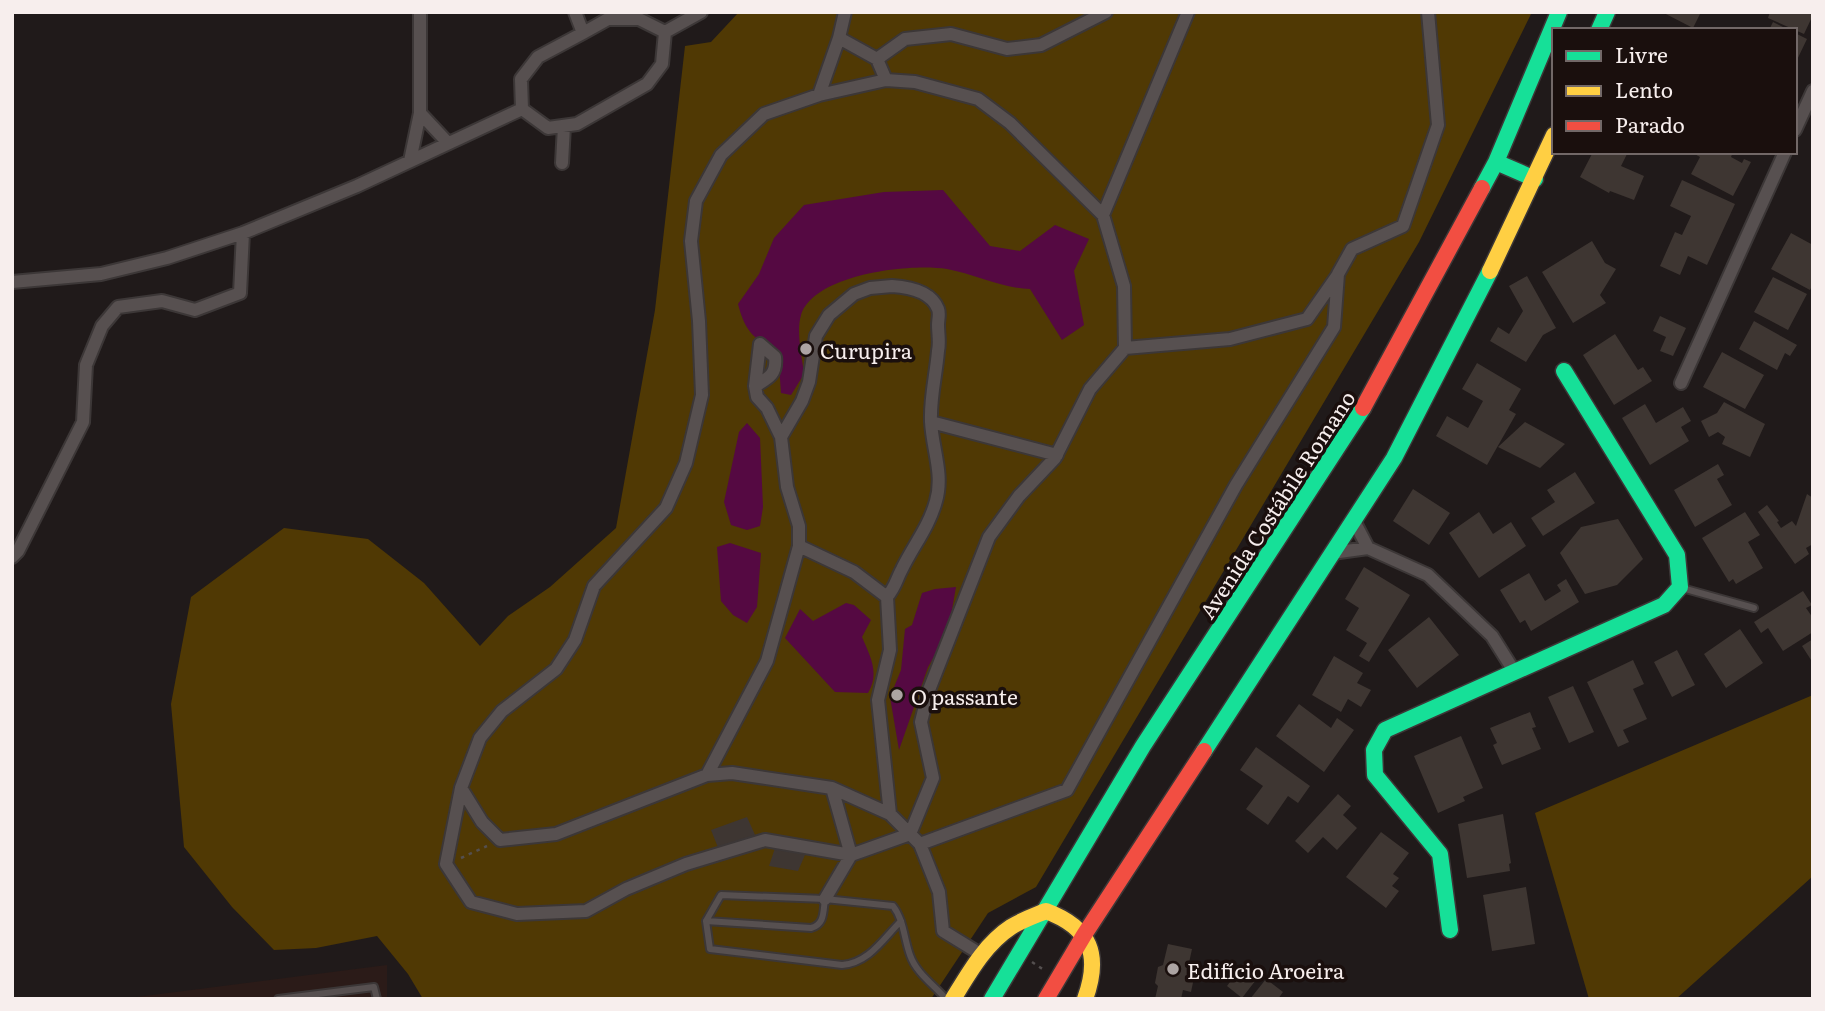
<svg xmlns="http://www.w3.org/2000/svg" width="1825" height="1011" font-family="Literata,serif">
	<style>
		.built { fill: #2b1b18 }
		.green { fill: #503904 }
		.water { fill: #550942 }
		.building { fill: #3e3632 }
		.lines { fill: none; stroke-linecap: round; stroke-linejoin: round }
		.lane-casing { stroke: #3c3737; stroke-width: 10 }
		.street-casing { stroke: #3c3737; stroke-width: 16 }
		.fast-casing { stroke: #3c3737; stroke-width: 19 }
		.slow-casing { stroke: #3c3737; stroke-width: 19 }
		.jam-casing { stroke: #3c3737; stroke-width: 19 }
		.path { stroke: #544f4f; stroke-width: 2.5; stroke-dasharray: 3.5 5; stroke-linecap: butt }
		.lane { stroke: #575050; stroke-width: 6 }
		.street { stroke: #575050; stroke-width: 12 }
		.fast { stroke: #16e098; stroke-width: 16 }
		.slow { stroke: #ffcf43; stroke-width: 16 }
		.jam { stroke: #f24e42; stroke-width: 16 }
		.poi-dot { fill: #aca4a3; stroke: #1a0f0d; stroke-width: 2.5 }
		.labels { text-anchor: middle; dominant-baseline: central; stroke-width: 7; stroke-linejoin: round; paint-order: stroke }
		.poi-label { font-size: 21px; fill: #f7eeed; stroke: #1a0f0d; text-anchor: start }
		.street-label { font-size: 21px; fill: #f7eeed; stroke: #1a0f0d }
	</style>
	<rect width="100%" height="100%" fill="#201a1a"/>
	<path class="built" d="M387,965V999H121Z"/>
	<path class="green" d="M739,12H1532L1419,242L1036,887L988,913L931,999H423L408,974L377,936L316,948L274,950L232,907L184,847L171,704L191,597L284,528L368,539L424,583L480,646L508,616L550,587L616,528L655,310L685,46L711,42Z
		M1813,695V876L1676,999H1589L1535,813Z"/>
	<path class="water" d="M943,190L990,246L1020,251L1055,225L1089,239L1074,271L1084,325L1062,340L1030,289C1001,288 975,274 947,269C910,263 814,274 801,315C796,332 802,356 804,374L791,395L781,393L778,351C753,339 745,331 738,304L759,274L774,238L804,205L884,192Z
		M747,423L760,438L763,507L760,526L747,530L731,525L724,502L739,432Z
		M730,543L761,553L757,607L747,623L733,615L721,601L717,547Z
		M956,587L948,632L928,667L899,750L890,697L901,670L905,629L912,625L922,593L935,589Z
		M846,603L854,605L871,620L862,637C870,656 880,673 868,693L835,692L785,638L800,609L813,621Z"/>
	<path class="building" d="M1662,12H1701L1693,28Z
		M1770,12H1813V15L1804,34L1768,18Z
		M1773,22L1789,30H1769Z
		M1795,33L1807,39L1795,64Z
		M1593,152H1623L1627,154L1621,166L1644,176L1634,200L1610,191L1609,193L1580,177Z
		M1691,152H1733L1731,157L1742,163L1744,159L1751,162L1733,196L1691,174L1700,157Z
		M1682,180L1735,204L1707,265L1688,256L1680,275L1660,266L1675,232L1682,235L1691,216L1670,206Z
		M1791,233L1813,245V284L1810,290L1771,269Z
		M1592,241L1605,263L1616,269L1600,295L1606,303L1573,323L1542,272Z
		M1527,276L1556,328L1543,335L1526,362L1490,341L1498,327L1509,334L1523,311L1509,286Z
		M1773,277L1807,294L1788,330L1754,312Z
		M1660,316L1686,328L1673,356L1660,351L1666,337L1653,331Z
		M1754,321L1797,345L1790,356L1785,353L1777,370L1739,349Z
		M1615,334L1638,370L1643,367L1652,381L1614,405L1583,355Z
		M1722,352L1764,375L1745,409L1703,387Z
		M1477,363L1521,389L1509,410L1516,414L1487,465L1436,436L1447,416L1468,428L1483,401L1462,389Z
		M1724,402L1765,424L1750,457L1722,444L1725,437L1718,432L1709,437L1701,421L1717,413Z
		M1645,404L1656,423L1683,407L1691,421L1681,427L1689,441L1650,465L1622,418Z
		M1525,422L1565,444L1540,468L1498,447Z
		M1718,464L1724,475L1717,479L1732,505L1695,527L1674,490Z
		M1575,472L1595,503L1543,536L1531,518L1555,502L1547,490Z
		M1413,489L1450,513L1429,545L1393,521Z
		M1807,494L1813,498V544L1806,548L1809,554L1795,564L1758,512L1767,505L1779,521L1777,522L1781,528L1792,521L1796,526Z
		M1479,512L1493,534L1511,522L1526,546L1479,578L1449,533Z
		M1745,512L1760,535L1748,542L1763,568L1736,584L1733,579L1729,582L1702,538Z
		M1618,519L1643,559L1617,585L1585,594L1560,553L1581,527Z
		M1364,567L1410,595L1369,662L1359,656L1367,643L1346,630L1359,608L1345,599Z
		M1529,573L1545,601L1561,591L1557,585L1566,579L1579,602L1531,631L1525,620L1520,623L1500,590Z
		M1803,591L1812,605L1806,608L1813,618V632L1783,651L1768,628L1761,633L1754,622Z
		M1429,617L1459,655L1417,688L1388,650Z
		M1740,629L1763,663L1726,688L1704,654Z
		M1813,639V663L1802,646Z
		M1677,650L1695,685L1672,697L1654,662Z
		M1334,656L1363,673L1357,683L1371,690L1361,707L1348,699L1341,712L1312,695Z
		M1633,660L1644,684L1633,689L1647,719L1623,730L1629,742L1618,747L1587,682Z
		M1573,686L1594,732L1569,743L1548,697Z
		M1299,704L1331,728L1337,718L1354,730L1324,772L1276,736Z
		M1530,712L1536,727L1532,728L1541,749L1502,765L1493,745L1497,743L1490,728Z
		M1461,736L1483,788L1463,797L1465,801L1438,813L1414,756Z
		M1256,747L1310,786L1298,803L1288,796L1268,825L1246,809L1263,786L1240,770Z
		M1338,794L1351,806L1343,815L1357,828L1337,850L1323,837L1308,853L1295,841Z
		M1503,814L1511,863L1509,864L1510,871L1467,878L1458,824Z
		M747,817L756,837L719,850L711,830Z
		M1381,832L1409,853L1393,874L1399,878L1392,886L1399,891L1386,908L1346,877Z
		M775,848L805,855L798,871L769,866Z
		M1526,887L1535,944L1492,951L1483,895Z
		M1168,944L1192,949L1187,972L1195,973L1191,992L1183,990L1181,999H1155L1158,986L1155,983L1158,967L1163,965Z
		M1244,963L1259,976L1242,998L1227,986Z
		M1266,979L1283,992L1278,999H1250Z"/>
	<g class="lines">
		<g class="lane-casing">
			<path id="lane" d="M1682,588L1754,608
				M706,921L811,928C825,924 823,912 825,899
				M901,921C883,939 869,963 842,965L710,949L706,921L721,895L825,899L893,906C904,920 904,939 910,955C916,973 934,985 946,999
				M278,999L374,987L377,999"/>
		</g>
		<g class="street-casing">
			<path id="street" d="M575,12L583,33
				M665,32L701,12
				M839,38L877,59L886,80
				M877,59L905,39L951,34L1007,49L1041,45L1106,12
				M819,95L839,38L845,12
				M522,109L548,128L577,124L647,84L662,64L665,32
				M522,109L521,79L538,57L583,33L608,19H639L665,32
				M420,113L448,143
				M1795,130L1813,91
				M410,161L420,113V12
				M562,163L564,126
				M1103,215L1188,12
				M12,282L101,274L167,258L243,233L357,186L522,109
				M892,286C908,287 931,291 938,309C940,314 938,319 938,325C938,333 940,343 938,351C936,375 930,398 931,421C932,448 944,474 936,501C929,527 913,546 902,569C896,580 896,586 887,597L854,572L799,546V526L787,487L781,437L802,401L809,382L816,336L829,315L854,294L870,288Z
				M1125,348L1230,339L1307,319L1337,276
				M1681,383L1785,152
				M755,386C769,378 777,374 775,357L760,344L755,386L757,397L767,408L781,437
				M931,422L1057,455
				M1353,519L1368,548
				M799,546L767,661L707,775L732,773L832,788L890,814L878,700L890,650L887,597
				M1332,553L1368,548L1428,575L1492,636L1514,671
				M12,557L18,551L83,422L86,365L102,326L118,307L162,301L195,310L240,293L243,233
				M461,788L446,864L471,902L517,914L586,911L626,889L686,864L765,840L851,855L910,834L933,778L921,722L929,690L989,537L1019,496L1055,458L1090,389L1125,348L1124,286L1103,215L1010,123L978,99L915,82L886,80L819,95L764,114L721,155L696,201L691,241L699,321L702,395L686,463L666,508L594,586L575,640L556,669L502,711L480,738L461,788L482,822L500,840L556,834L707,775
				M890,814L920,844L939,892L943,931L982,955
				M920,844L1067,790L1236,485L1334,327L1338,274L1352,249L1403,226L1438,125L1428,12
				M825,899L851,855L832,788"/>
		</g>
		<g class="fast-casing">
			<path id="fast" d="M1599,30L1607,12
				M1496,162L1535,179
				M1482,188L1496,162L1559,12
				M1204,751L1394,458L1490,271
				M1450,930L1440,854L1375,775L1374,750L1385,730L1664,605L1680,587L1677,555L1564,371
				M992,999L1143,746L1363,408"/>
		</g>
		<g class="slow-casing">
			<path id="slow" d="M1490,271L1554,135
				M953,999C969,973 985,944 1011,927C1022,920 1034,916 1046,911C1091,928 1101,955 1085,999"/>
		</g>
		<g class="jam-casing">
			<path id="jam" d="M1363,408L1482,188
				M1046,999L1084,935L1204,751"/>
		</g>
		<path class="path" d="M461,858L487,846
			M1032,962L1044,970"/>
		<use href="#lane" class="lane"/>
		<use href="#street" class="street"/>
		<use href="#fast" class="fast"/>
		<use href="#slow" class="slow"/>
		<use href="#jam" class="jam"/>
	</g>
	<g class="poi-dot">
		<circle cx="806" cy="349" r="7"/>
		<circle cx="897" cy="695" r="7"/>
		<circle cx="1173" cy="969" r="7"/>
	</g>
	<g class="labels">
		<g class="poi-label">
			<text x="820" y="349">Curupira</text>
			<text x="911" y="695">O passante</text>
			<text x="1187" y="969">Edifício Aroeira</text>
		</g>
		<g class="street-label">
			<text transform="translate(1276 504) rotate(-57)">Avenida Costábile Romano</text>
		</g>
	</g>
	<rect width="1825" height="1011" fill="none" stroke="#f7eeed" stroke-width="28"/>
	<rect x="1552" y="28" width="245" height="126" fill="#1a0f0d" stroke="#726867" stroke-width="2"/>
	<rect x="1566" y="51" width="35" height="10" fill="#16e098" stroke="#726867" stroke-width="2"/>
	<text x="1615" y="63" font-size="21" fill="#f7eeed">Livre</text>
	<rect x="1566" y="86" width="35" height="10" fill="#ffcf43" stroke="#726867" stroke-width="2"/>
	<text x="1615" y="98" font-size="21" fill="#f7eeed">Lento</text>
	<rect x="1566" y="121" width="35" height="10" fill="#f24e42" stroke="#726867" stroke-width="2"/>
	<text x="1615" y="133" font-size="21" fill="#f7eeed">Parado</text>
</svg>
